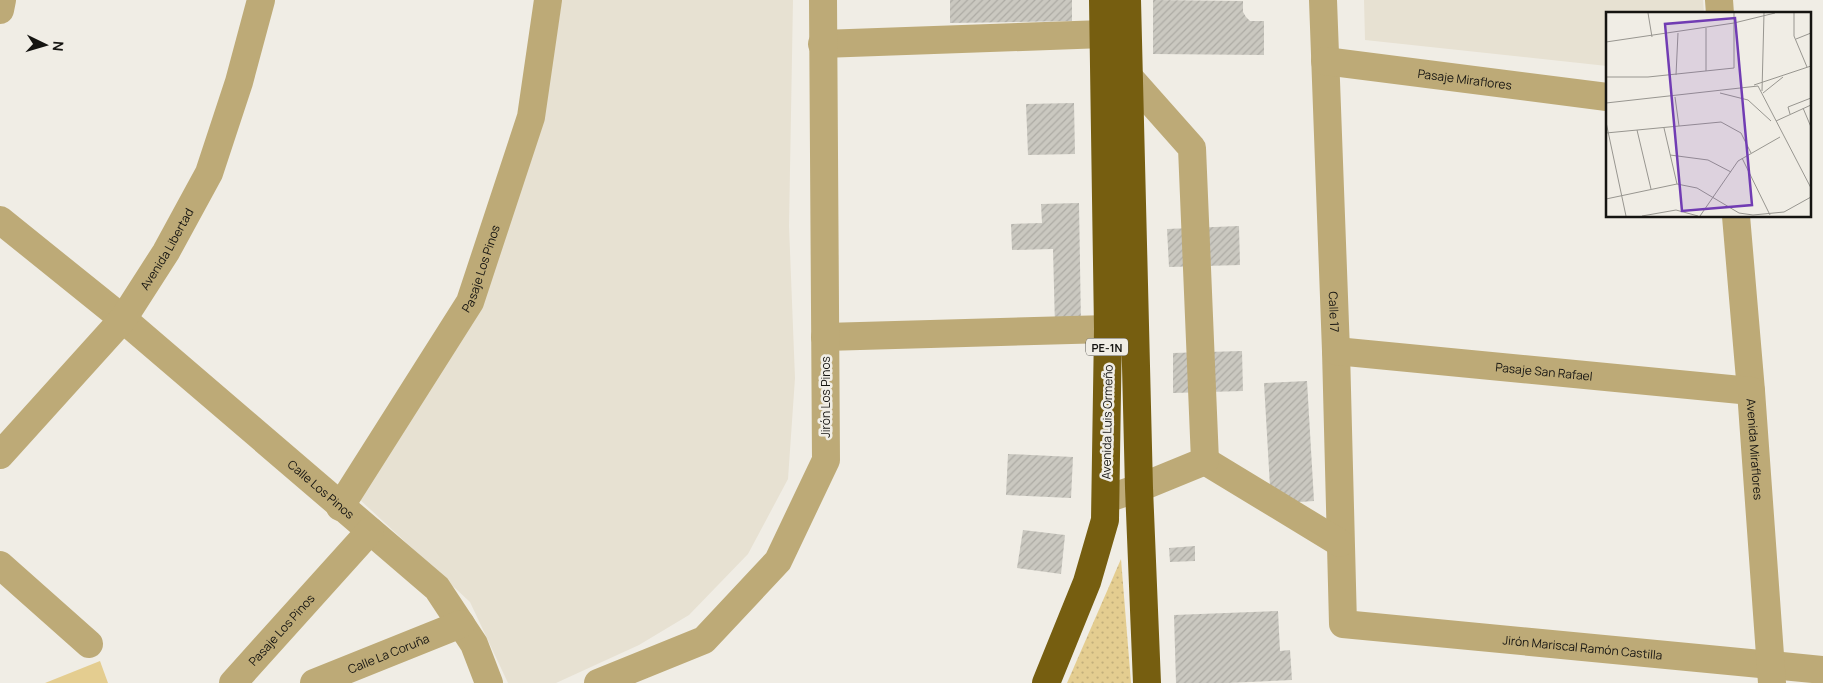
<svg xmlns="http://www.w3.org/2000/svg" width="1823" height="683" font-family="Manrope,sans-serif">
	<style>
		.built { fill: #e7e1d2 }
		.park { fill: url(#park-dots) }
		.pitch { fill: #e4cd90 }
		.building { fill: url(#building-hatch) }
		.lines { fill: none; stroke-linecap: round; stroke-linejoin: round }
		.minor { stroke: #bdaa77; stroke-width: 28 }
		.highway { stroke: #765e10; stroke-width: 28 }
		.labels { text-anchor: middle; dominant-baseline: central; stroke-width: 5; stroke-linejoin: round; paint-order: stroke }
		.shield { fill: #f0ede5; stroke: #575551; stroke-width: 1 }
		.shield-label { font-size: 11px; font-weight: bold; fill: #151411 }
		.street-label { font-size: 12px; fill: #151411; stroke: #f0ede5 }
		.inset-road { fill: none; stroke: #989690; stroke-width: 1 }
		.view { fill: #713cb3; fill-opacity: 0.15; stroke: #713cb3; stroke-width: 2.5 }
		.inset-edge { fill: none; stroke: #151411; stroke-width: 2.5 }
	</style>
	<defs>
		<pattern id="park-dots" width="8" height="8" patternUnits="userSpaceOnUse" patternTransform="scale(1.25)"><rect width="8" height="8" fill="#e4cd90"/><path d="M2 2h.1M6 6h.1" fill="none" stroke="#c3af7b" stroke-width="1.8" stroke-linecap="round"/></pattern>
		<pattern id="building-hatch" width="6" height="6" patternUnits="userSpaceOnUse" patternTransform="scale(1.25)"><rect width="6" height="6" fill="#cac8c0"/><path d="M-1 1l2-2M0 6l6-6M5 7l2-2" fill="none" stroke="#adaba4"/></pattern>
	</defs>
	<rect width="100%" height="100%" fill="#f0ede5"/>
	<path class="built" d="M562,0H793L789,226L795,378L788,479L748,554L689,615L639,645L556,683H508L470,602L357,497L477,303L544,116Z
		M1364,0H1703L1704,14H1607V66L1365,40Z"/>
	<path class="park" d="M1121,559L1131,683H1067Z"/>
	<path class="pitch" d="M100,661L108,683H45Z"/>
	<path class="building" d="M950,0H1072V21L950,23Z
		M1153,0L1243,1V12L1246,17L1250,21H1264V55L1153,54Z
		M1074,103L1075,154L1028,155L1026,104Z
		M1079,203L1081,326H1055L1053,249L1012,250L1011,224L1042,223L1041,204Z
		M1239,226L1240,265L1169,267L1167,229Z
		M1242,351L1243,391L1173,393V353Z
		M1307,381L1314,501L1271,504L1264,383Z
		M1008,454L1073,457L1071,498L1006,495Z
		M1023,530L1065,535L1061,574L1017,568Z
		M1195,546V561L1170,562L1169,548Z
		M1278,611L1280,651L1290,650L1292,680L1227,683H1176L1174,615Z"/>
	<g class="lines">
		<g class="minor">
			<path id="s1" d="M1323,0L1336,351L1343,624L1823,670"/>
			<path d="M1719,0L1720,14"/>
			<path d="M0,10L2,0"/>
			<path d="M822,44L1104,34"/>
			<path id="s2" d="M1325,61L1607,97"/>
			<path id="s3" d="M1736,216L1751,391L1772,683"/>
			<path id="s4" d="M0,220L123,319L437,588L474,644L489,683"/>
			<path d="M825,337L1108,329"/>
			<path id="s5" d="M1336,351L1751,391"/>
			<path id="s6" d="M0,455L123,319L166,252L209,173L239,82L261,0"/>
			<path d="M1205,461L1340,543"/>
			<path d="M1106,499L1139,488L1205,461L1192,148L1129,77"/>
			<path id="s7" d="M340,507L470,302L531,117L548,0"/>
			<path d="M0,565L89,644"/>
			<path id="s8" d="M233,683L370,531"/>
			<path id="s9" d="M314,683L461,624"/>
			<path d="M598,683L704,640L778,561L826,460L823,0"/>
		</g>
		<path class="highway" d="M1127,0L1139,488L1147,683
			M1046,683L1087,582L1105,520L1108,329L1103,0"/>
	</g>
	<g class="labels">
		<rect class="shield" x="1086" y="338.5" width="42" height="17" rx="4"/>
		<g class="shield-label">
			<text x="1107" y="347">PE-1N</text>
		</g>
		<g class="street-label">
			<text stroke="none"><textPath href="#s2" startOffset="141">Pasaje Miraflores</textPath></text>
			<text stroke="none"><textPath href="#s6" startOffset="266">Avenida Libertad</textPath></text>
			<text stroke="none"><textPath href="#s7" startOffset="278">Pasaje Los Pinos</textPath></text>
			<text stroke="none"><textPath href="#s1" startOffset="312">Calle 17</textPath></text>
			<text stroke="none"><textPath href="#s5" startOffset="209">Pasaje San Rafael</textPath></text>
			<text transform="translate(825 397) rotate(-90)">Jirón Los Pinos</text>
			<text transform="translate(1107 422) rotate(-89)">Avenida Luis Ormeño</text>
			<text stroke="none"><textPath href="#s3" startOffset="234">Avenida Miraflores</textPath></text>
			<text stroke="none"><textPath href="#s4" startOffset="419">Calle Los Pinos</textPath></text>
			<text stroke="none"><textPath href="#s8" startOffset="72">Pasaje Los Pinos</textPath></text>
			<text stroke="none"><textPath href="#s1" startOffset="865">Jirón Mariscal Ramón Castilla</textPath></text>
			<text stroke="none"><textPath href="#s9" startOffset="80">Calle La Coruña</textPath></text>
		</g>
	</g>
	<g transform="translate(1606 12)">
		<rect width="205" height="205" fill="#f0ede5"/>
		<path class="inset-road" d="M42,1L46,25M188,1V24L201,55M190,27L205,21M0,30L128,11L169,1M100,59V16M70,63L72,21M0,65H42L128,56V1M148,73L205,54M156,79L158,1M114,81L142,88L165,109M157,81L177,65M69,85L73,114M0,91L152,74L205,176M197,96L205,115M184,102L182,95L205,86M170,109L205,93M0,110L20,204M58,116L71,172M31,118L45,177M0,121L115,110L135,121L145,141M64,143L102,148L125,160M136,146L164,203M0,187L71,172L91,176L133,201L147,203L178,200L205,185M36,204L70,198L92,204M94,204L132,149L174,125"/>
		<path class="view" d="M129,6L146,193L76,199L59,12Z"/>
		<rect width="205" height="205" class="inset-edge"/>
	</g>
	<g transform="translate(45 45) rotate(95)" stroke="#f0ede5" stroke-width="4" paint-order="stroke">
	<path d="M0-4L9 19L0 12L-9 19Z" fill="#151411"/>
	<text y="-8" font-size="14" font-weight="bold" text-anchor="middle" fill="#151411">N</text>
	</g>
</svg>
